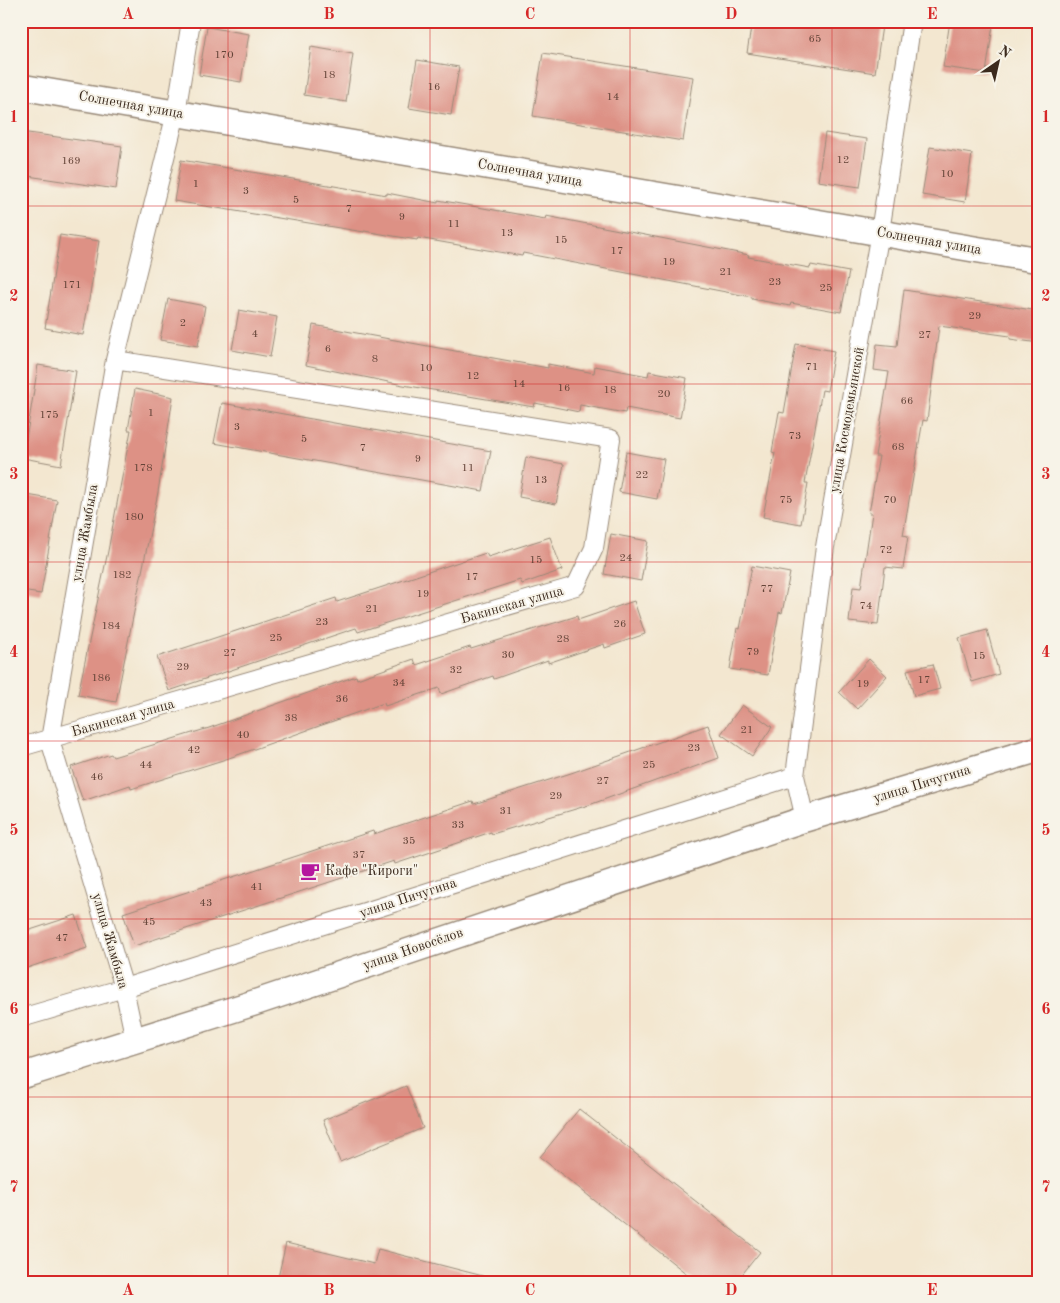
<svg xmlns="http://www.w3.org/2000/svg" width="1060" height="1303" font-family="'Old Standard TT',serif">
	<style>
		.building { fill: #dd9185 }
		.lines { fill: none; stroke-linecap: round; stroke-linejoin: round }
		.street-casing { stroke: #978877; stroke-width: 20 }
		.secondary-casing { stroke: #978877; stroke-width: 28 }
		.street { stroke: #fff; stroke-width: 18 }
		.secondary { stroke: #fff; stroke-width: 25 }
		.grid { fill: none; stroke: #d62828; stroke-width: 1; stroke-opacity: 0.55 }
		.labels { text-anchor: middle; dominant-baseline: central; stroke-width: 4; stroke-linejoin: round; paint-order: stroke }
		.number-label { font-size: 11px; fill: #644438 }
		.street-label { font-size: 14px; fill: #3b2a1e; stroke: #f7f3e8 }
		.poi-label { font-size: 14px; fill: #3b2a1e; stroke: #f7f3e8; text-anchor: start }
		.neatline { fill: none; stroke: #d62828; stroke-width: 2 }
		.grid-label { font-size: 16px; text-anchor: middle; font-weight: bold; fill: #d62828 }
	</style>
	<rect width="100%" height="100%" fill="#f7f3e8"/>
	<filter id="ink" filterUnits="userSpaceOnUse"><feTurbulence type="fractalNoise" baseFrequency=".02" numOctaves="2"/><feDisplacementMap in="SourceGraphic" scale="10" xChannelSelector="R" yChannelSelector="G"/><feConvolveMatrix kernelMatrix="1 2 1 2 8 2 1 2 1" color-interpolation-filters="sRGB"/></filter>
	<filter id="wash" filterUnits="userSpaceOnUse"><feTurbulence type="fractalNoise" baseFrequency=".0096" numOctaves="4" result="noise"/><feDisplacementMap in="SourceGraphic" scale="20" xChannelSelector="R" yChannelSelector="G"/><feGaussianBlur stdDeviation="1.12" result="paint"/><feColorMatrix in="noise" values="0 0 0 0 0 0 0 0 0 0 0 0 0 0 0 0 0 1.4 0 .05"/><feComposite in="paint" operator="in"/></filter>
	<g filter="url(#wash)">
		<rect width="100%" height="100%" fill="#f3e7d0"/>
		<g id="blocks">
			<path class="building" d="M752,21H852L882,26L875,73L747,53Z
				M950,21L993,25L986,73L943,67Z
				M207,27L249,34L241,82L199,75Z
				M311,47L353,54L346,102L304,95Z
				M543,53L693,77L683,141L533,116Z
				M417,60L459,67L451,115L409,108Z
				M21,132L122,146L116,189L21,175Z
				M825,133L867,139L860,187L818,181Z
				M930,147L972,154L965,202L922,195Z
				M181,160L387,195V193L438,203V200L545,219L546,216L749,255L748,257L810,268L811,265L849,272L841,312L791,303L790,306L752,299V297L523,253L522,256L418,238L417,240L364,231V232L174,201Z
				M60,235L99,241L83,335L45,328Z
				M904,290L1039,311V343L1010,339V336L939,326L927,421L923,420L903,535L908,536L903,569L885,567L878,625L849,622L853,587L861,588L872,513H869L879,456H875L889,372L874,370L877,344L897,346Z
				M168,299L205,306L198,346L160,340Z
				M239,310L277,317L270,357L232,350Z
				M313,325L548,368V364L594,373L595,366L648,376L649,371L687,378L680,418L626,408L625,413L580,405L579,412L535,403L534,407L403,385L306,365Z
				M796,344L834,351L827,391L822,390L805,483H808L801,524L763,517L775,453L772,452L779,412L784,413Z
				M38,365L76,371L61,465L23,458Z
				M135,389L173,397L158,492L116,702L78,695L108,551L131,430H128Z
				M222,403L491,451L483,491L214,443Z
				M626,452L664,459L657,499L619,492Z
				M526,457L564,464L556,504L519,497Z
				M21,494L57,500L41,594L21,591Z
				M611,534L648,541L641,581L604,574Z
				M550,537L562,570L522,584L520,580L358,632L356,628L169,691L157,657L336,598L337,602L486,553L488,557Z
				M752,566L790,573L782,613L779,612L768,675L730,669L737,628L740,629Z
				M634,601L645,634L605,648L604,644L548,663V660L494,679L493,676L441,694L439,688L385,706L384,703L229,758L131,789L130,785L83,801L71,767L111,754L113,757L209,728L356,676L357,679L414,659L416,665L470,647L471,649L577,616L578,620Z
				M987,630L999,674L972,682L959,638Z
				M869,659L887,676L857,709L839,692Z
				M933,664L940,689L914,696L907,670Z
				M742,705L772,727L752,756L721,734Z
				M708,725L719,758L589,805L492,834L491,832L395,864L394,861L134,946L123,913L373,831L374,834L473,801L474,804L571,773Z
				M76,915L87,948L21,970V933Z
				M406,1086L423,1128L340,1162L323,1120Z
				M579,1109L760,1252L736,1282H697L540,1157Z
				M286,1243L374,1264L378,1249L483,1276L482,1282H277Z"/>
		</g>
	</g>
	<g filter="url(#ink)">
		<use href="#blocks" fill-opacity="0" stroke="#978877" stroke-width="1"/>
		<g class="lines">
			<g class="street-casing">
				<path id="street" d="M21,747L576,586L594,548L611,439L115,360
					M805,819L795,776L825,547L880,232L912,21
					M21,1018L124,988L795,776
					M135,1040L124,988L50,740L115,360L176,113L191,21"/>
			</g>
			<g class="secondary-casing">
				<path id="secondary" d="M21,87L1039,260
					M21,1076L257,1002L805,819L1039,749"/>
			</g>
			<use href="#street" class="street"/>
			<use href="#secondary" class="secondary"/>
		</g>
	</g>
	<path class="grid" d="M228,21V1282M430,21V1282M630,21V1282M832,21V1282M21,206H1039M21,384H1039M21,562H1039M21,741H1039M21,919H1039M21,1097H1039"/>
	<defs>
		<g id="cafe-bare" transform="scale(1.5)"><path d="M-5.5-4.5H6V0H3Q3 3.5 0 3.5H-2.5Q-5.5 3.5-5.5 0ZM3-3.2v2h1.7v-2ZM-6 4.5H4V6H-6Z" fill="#b5179e" stroke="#f7f3e8" stroke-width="2.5" paint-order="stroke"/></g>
	</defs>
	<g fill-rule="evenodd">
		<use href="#cafe-bare" x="310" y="871"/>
	</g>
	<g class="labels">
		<g class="number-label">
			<text x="815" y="39">65</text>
			<text x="224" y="55">170</text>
			<text x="329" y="75">18</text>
			<text x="434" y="87">16</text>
			<text x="613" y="97">14</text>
			<text x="843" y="160">12</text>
			<text x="71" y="161">169</text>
			<text x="947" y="174">10</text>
			<text x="196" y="184">1</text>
			<text x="246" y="191">3</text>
			<text x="296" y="200">5</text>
			<text x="349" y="209">7</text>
			<text x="402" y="217">9</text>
			<text x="454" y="224">11</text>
			<text x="507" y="233">13</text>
			<text x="561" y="240">15</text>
			<text x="617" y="251">17</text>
			<text x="669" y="262">19</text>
			<text x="726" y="272">21</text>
			<text x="775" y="282">23</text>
			<text x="72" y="285">171</text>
			<text x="826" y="288">25</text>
			<text x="975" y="316">29</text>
			<text x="183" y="323">2</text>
			<text x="255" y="334">4</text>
			<text x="925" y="335">27</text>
			<text x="328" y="349">6</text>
			<text x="375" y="359">8</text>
			<text x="812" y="367">71</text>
			<text x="426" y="368">10</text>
			<text x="473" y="376">12</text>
			<text x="519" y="384">14</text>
			<text x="564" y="388">16</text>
			<text x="610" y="390">18</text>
			<text x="664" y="394">20</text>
			<text x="907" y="401">66</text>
			<text x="151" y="413">1</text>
			<text x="49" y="415">175</text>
			<text x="237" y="427">3</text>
			<text x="795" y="436">73</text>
			<text x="304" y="439">5</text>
			<text x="898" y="447">68</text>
			<text x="363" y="448">7</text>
			<text x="418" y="459">9</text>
			<text x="143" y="468">178</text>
			<text x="468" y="468">11</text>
			<text x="642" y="475">22</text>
			<text x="541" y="480">13</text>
			<text x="786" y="500">75</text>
			<text x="890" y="500">70</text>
			<text x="134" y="517">180</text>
			<text x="886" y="550">72</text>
			<text x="626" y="558">24</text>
			<text x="536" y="560">15</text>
			<text x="122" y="575">182</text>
			<text x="472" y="577">17</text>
			<text x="767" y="589">77</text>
			<text x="423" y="594">19</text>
			<text x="866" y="606">74</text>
			<text x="372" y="609">21</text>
			<text x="322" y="622">23</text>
			<text x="620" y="624">26</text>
			<text x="111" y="626">184</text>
			<text x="276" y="638">25</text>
			<text x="563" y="639">28</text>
			<text x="753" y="652">79</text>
			<text x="230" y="653">27</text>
			<text x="508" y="655">30</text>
			<text x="979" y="656">15</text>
			<text x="183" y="667">29</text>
			<text x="456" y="670">32</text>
			<text x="101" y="678">186</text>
			<text x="924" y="680">17</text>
			<text x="399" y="683">34</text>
			<text x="863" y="684">19</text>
			<text x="342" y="699">36</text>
			<text x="291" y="718">38</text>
			<text x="747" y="730">21</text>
			<text x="243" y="735">40</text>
			<text x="694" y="748">23</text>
			<text x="194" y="750">42</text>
			<text x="146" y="765">44</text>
			<text x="649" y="765">25</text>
			<text x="97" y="777">46</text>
			<text x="603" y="781">27</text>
			<text x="556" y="796">29</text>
			<text x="506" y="811">31</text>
			<text x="458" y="825">33</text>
			<text x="409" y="841">35</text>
			<text x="359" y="855">37</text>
			<text x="257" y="887">41</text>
			<text x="206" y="903">43</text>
			<text x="149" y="922">45</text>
			<text x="62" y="938">47</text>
		</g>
		<g class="street-label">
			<text transform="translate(131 105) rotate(10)">Солнечная улица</text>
			<text transform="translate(530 173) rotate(10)">Солнечная улица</text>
			<text transform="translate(929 241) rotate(10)">Солнечная улица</text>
			<text transform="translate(847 420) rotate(-80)">улица Космодемьянской</text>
			<text transform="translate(85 533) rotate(-80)">улица Жамбыла</text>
			<text transform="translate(512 605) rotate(-16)">Бакинская улица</text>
			<text transform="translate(123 718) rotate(-16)">Бакинская улица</text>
			<text transform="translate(922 784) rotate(-17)">улица Пичугина</text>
			<text transform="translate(408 898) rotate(-18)">улица Пичугина</text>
			<text transform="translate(110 941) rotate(74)">улица Жамбыла</text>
			<text transform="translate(413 949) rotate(-19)">улица Новосёлов</text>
		</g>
		<g class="poi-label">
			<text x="325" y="871">Кафе "Кироги"</text>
		</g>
	</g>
	<rect width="1060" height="1303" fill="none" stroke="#f7f3e8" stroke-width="55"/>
	<g transform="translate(998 62) rotate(34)" stroke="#f7f3e8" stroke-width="4" paint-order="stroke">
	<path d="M0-4L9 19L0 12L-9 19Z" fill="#3b2a1e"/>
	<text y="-8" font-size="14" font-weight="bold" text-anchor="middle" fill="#3b2a1e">N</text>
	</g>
	<rect x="28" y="28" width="1004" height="1248" class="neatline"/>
	<g class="grid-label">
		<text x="128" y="19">A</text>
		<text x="329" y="19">B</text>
		<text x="530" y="19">C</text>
		<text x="731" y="19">D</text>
		<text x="932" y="19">E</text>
		<text x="14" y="122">1</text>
		<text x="1046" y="122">1</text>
		<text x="14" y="301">2</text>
		<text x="1046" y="301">2</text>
		<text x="14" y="479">3</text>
		<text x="1046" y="479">3</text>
		<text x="14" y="657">4</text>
		<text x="1046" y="657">4</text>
		<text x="14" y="835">5</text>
		<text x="1046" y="835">5</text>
		<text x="14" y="1014">6</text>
		<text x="1046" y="1014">6</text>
		<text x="14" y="1192">7</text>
		<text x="1046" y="1192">7</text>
		<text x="128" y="1295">A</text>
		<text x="329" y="1295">B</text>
		<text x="530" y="1295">C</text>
		<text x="731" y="1295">D</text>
		<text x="932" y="1295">E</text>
	</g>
</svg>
